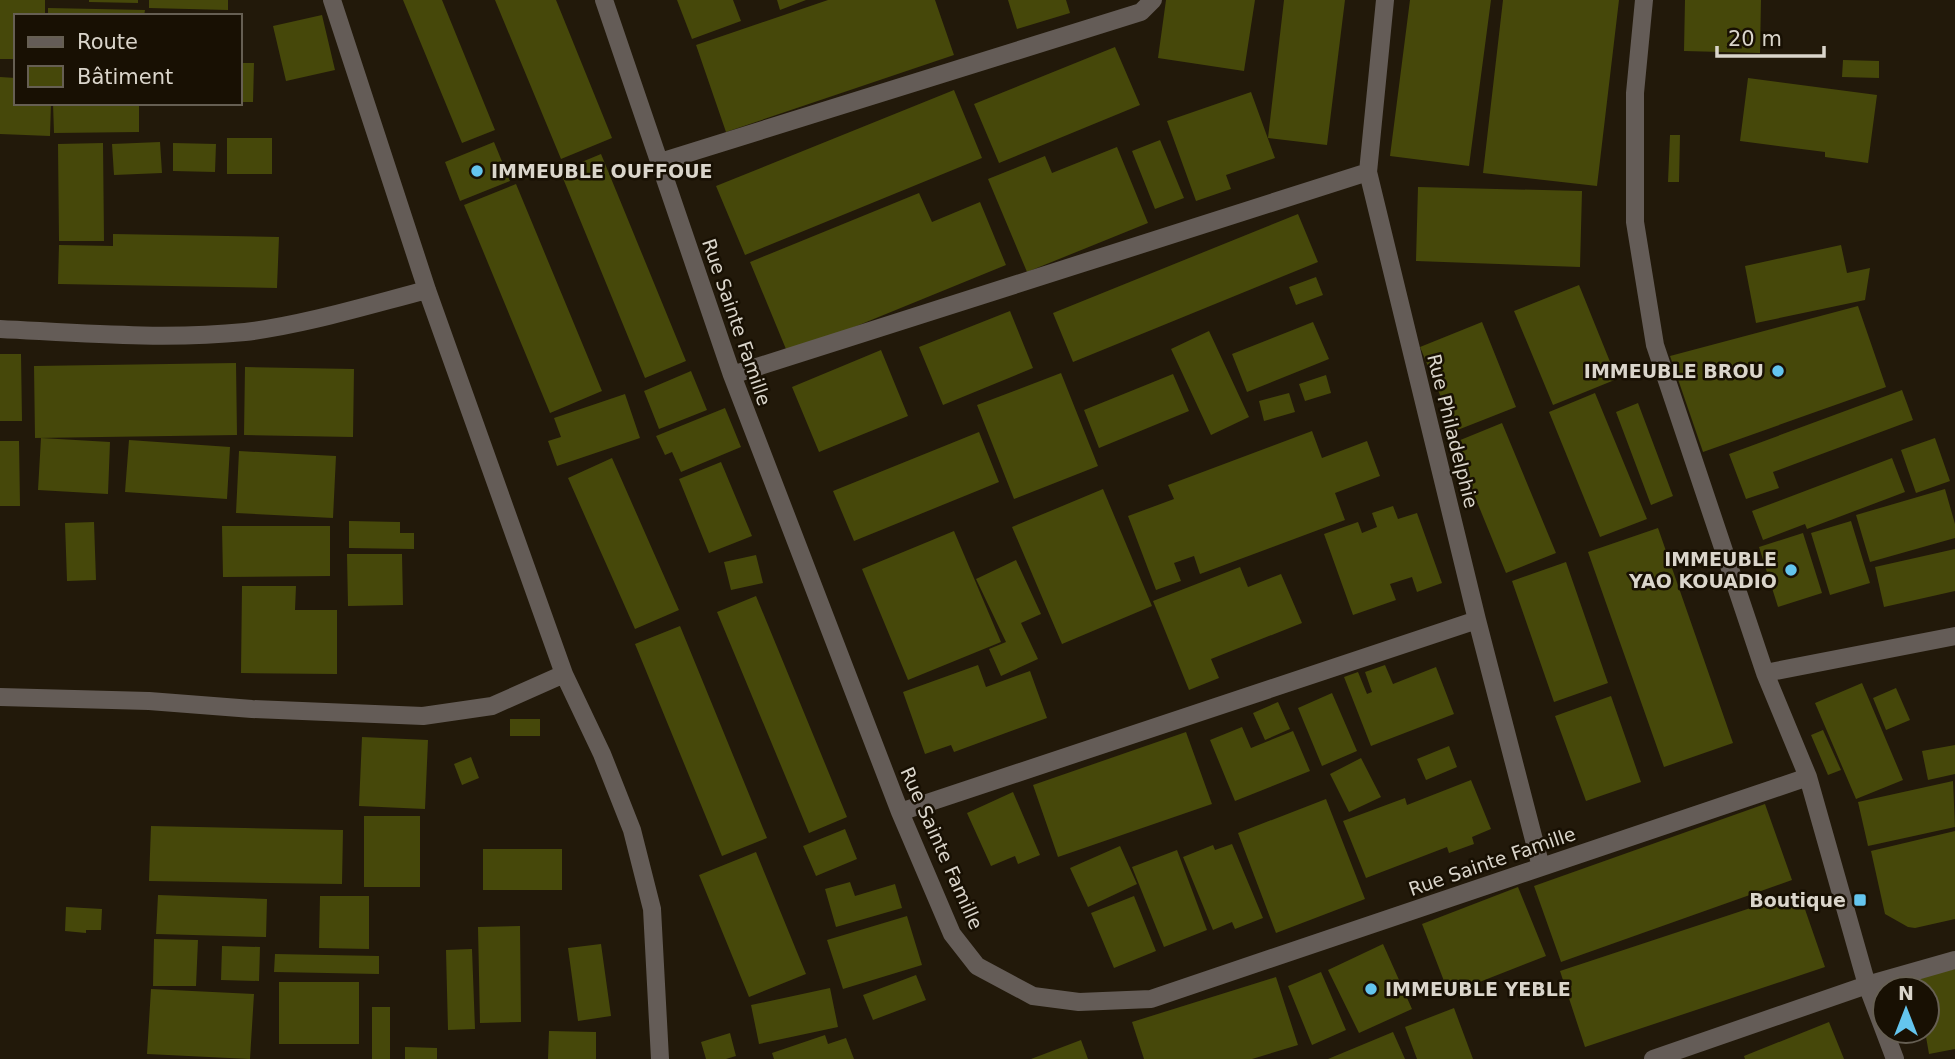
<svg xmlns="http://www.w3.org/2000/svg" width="1955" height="1059" font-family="'DejaVu Sans',sans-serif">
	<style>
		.building { fill: #46480a }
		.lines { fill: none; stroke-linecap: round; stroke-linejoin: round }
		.street { stroke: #645c57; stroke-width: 18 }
		.poi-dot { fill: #64c5ee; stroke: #181003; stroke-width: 2.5 }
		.labels { text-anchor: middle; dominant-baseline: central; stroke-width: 5; stroke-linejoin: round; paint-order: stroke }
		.poi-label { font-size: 19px; font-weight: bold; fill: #dad5cb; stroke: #181003; text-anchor: end }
		.street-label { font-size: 19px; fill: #dad5cb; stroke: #181003 }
	</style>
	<rect width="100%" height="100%" fill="#22190a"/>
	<path class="building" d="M0,0H45V16H16V59H0Z
		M89,0H138V3L89,2Z
		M149,0H228V10L149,8Z
		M403,0H442L495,130L462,143Z
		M495,0H556L612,138L561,159Z
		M677,0H733L741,21L692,39Z
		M777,0H806L780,10Z
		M828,0H935L954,55L726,132L696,45Z
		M1008,0H1066L1070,13L1017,29Z
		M1166,0H1255L1244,71L1158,58Z
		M1284,0H1345L1327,145L1268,138Z
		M1410,0H1491L1469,166L1390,156Z
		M1503,0H1619L1597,186L1483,173Z
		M1685,0H1761L1760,53L1684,51Z
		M48,8L145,10L144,16H48Z
		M322,15L335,70L286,81L273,26Z
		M1115,47L1140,105L999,163L974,104Z
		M1843,60L1879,61V78L1842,77Z
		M240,63H254L253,102H240Z
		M0,77L16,78V103H51L50,136L0,134Z
		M1748,78L1877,95L1868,163L1825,157V152L1740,141Z
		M954,90L982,158L745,255L716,186Z
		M1251,92L1275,158L1226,175L1231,189L1196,201L1167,121Z
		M53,103H139V132L54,133Z
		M1670,135H1680L1679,182H1668Z
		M227,138H272V174H227Z
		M1160,140L1184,198L1155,209L1132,151Z
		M160,142L162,173L114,175L112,144Z
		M494,142L510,181L460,201L445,162Z
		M103,143L104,241H59L58,144Z
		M173,143L216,144L215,172L173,171Z
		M1117,147L1148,223L1027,272L988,179L1045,156L1052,173Z
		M601,154L686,361L645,378L560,171Z
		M516,184L602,391L550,413L464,205Z
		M1418,187L1582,191L1580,267L1416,261Z
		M919,193L932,222L980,202L1006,265L788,354L750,262Z
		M1298,214L1318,262L1073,362L1053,313Z
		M113,234L279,237L277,288L58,284L59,245L113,246Z
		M1841,245L1847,273L1870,268L1865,300L1756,323L1745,266Z
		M1316,277L1323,295L1296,305L1289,287Z
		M1579,285L1617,379L1553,405L1514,311Z
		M1858,306L1886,387L1703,452L1670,356Z
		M1010,311L1033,368L943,405L919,347Z
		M1313,322L1329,359L1247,392L1232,354Z
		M1482,322L1516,407L1455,431L1420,347Z
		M1209,331L1249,417L1211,435L1171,349Z
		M881,350L908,416L819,452L792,387Z
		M0,354H21L22,421H0Z
		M236,363L237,435L35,438L34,366Z
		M245,367L354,369L353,437L244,435Z
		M691,371L707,410L659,429L644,391Z
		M1061,373L1098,466L1014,499L977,405Z
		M1173,374L1189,411L1099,448L1084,410Z
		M1326,375L1331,393L1305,401L1299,384Z
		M1902,390L1913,420L1773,472L1779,488L1746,499L1729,454Z
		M1289,393L1295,412L1264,421L1259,401Z
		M1595,393L1647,519L1600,537L1549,412Z
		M625,394L640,438L557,466L548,441L561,437L554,418Z
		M1638,403L1673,496L1651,505L1616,412Z
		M725,408L741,447L681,472L672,452L665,455L656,436Z
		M1502,423L1556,553L1506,573L1453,443Z
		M1312,431L1322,458L1367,441L1380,476L1335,493L1345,520L1200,574L1194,556L1174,563L1181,581L1156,590L1128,516L1174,499L1168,485Z
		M979,432L999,482L854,541L833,491Z
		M41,438L110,442L108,494L38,490Z
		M1935,438L1950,481L1916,493L1901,450Z
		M129,440L230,447L227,499L125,492Z
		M0,441H19L20,506H0Z
		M239,451L336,456L333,518L236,513Z
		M612,458L679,610L635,629L568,478Z
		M1892,458L1905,492L1807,529L1805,524L1763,540L1752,511Z
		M721,462L752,536L709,553L679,479Z
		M1103,489L1152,606L1062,644L1012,527Z
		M1945,489L1955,524V538L1870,562L1856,515Z
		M1393,506L1398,519L1417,513L1442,583L1417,592L1412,577L1390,584L1396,600L1353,615L1324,534L1358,522L1362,533L1377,527L1372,513Z
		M349,521L400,522V533H414V549L349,548Z
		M1851,521L1870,583L1830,595L1811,533Z
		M94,522L96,580L67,581L65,523Z
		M222,526H330V576L223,577Z
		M1658,528L1733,743L1664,767L1588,552Z
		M954,531L1001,642L908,680L862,569Z
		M1803,533L1822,593L1778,607L1759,547Z
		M1955,549V591L1884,607L1875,567Z
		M347,554H402L403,605L348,606Z
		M756,555L763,583L731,590L724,562Z
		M1016,560L1041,614L1021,623L1038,659L1001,676L989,649L1006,642L976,579Z
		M1566,562L1608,683L1554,702L1512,581Z
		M1240,567L1248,587L1281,574L1302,623L1211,659L1219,678L1189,690L1153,601Z
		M242,586H296L295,610H337V674L241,673Z
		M756,596L847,817L809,833L717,612Z
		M680,626L767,838L722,856L635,644Z
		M978,665L986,687L1030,671L1047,718L954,752L951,745L925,754L903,692Z
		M1385,665L1393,684L1436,667L1454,714L1371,746L1344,677L1358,672L1367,694L1372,692L1365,672Z
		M1862,683L1903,780L1856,799L1815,703Z
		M1896,688L1910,720L1886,730L1873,698Z
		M1332,693L1357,751L1322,766L1298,708Z
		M1611,696L1641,782L1586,801L1555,716Z
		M1278,702L1290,729L1265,740L1253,713Z
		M510,719H540V736H510Z
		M1242,727L1251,748L1293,731L1310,771L1235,801L1210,740Z
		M1823,730L1841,770L1828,775L1811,735Z
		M1186,732L1212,804L1058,857L1033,785Z
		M362,737L428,740L425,809L359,806Z
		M1955,745V774L1928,780L1922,751Z
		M1449,746L1457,767L1426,780L1417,759Z
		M471,757L479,778L462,785L454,764Z
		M1361,758L1381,797L1349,812L1330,774Z
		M1471,780L1491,829L1472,837L1474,844L1449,853L1447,847L1366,878L1343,821L1405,798L1407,805Z
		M1953,781L1955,827L1868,846L1858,802Z
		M1013,792L1040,855L1018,864L1015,856L991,866L967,813Z
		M1326,799L1365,899L1276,933L1238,833Z
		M1765,804L1792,880L1561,962L1534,886Z
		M364,816H420V887H364Z
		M151,826L343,830L342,884L149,881Z
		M845,829L857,859L816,876L803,846Z
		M1955,831V919L1915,928L1908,927L1885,914L1871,851Z
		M1232,844L1263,918L1235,929L1232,922L1213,930L1183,857L1213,845L1215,850Z
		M1120,846L1137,884L1088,907L1070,868Z
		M483,849H562V890H483Z
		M1177,850L1207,930L1164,947L1132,867Z
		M756,852L806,974L749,997L699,875Z
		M850,882L855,896L895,884L902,908L836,927L825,889Z
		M1518,887L1546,956L1449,994L1422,924Z
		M1799,892L1825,967L1585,1047L1560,971Z
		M158,895L267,899L266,937L156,934Z
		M320,896H369V949L319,948Z
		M1134,896L1156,951L1114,968L1091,913Z
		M66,907L102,909L101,930H86V933L65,931Z
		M907,916L922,965L843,989L827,940Z
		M520,926L521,1022L480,1023L478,927Z
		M154,939L198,940L196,986H153Z
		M601,944L611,1016L578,1021L568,948Z
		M1383,944L1412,1009L1359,1033L1328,970Z
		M222,946L260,947L259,981L221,980Z
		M472,949L475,1029L448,1030L446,950Z
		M275,954L379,956V974L274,972Z
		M1955,969V1049L1929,1054L1925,1031H1927V989H1917L1915,977Z
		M1321,972L1346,1030L1312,1045L1288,986Z
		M916,975L926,1000L873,1020L863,995Z
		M1276,977L1298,1045L1252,1059H1144L1132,1022Z
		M279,982H359V1044H279Z
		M830,988L838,1027L759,1044L751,1005Z
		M151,989L254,994L250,1059L147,1054Z
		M372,1007H390V1059H372Z
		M1454,1008L1473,1059H1417L1405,1027Z
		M1829,1022L1844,1059H1745L1744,1056Z
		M549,1031L596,1032V1059H548Z
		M1393,1032L1405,1059H1328Z
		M730,1033L736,1056L726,1059H706L701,1042Z
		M825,1035L828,1044L846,1038L854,1059H774L772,1053Z
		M1081,1040L1088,1059H1031Z
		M405,1047L437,1048V1059H405Z"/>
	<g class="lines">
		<path class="street" d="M332,0L427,290L564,674L602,754L632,830L652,909L660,1059
			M604,0L732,375L900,812L952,934L977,966L1033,996L1079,1002L1151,999L1808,777
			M1385,0L1368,172L1477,620L1541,867
			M1644,0L1635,93V222L1655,345L1765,673L1808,777L1867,985L1895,1059
			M660,162L1141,12L1153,0
			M0,329C81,333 164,340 245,332C304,325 369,305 427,290
			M732,375L1368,172
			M1765,673L1955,636
			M0,697L149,701L252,709L423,716L492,706L564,674
			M900,812L1477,620
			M1653,1059L1867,985L1955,960"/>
	</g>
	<g class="poi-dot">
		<circle cx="477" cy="171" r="7"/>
		<circle cx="1778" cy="371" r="7"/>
		<circle cx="1791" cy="570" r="7"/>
		<rect x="1853" y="893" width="14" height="14" rx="3.5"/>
		<circle cx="1371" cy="989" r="7"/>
	</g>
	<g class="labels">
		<g class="poi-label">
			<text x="491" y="171" text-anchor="start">IMMEUBLE OUFFOUE</text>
			<text x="1764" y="371">IMMEUBLE BROU</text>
			<text x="1777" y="559">IMMEUBLE<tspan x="1777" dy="22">YAO KOUADIO</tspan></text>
			<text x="1846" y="900">Boutique</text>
			<text x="1385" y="989" text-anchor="start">IMMEUBLE YEBLE</text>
		</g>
		<g class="street-label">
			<text transform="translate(737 322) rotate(71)">Rue Sainte Famille</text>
			<text transform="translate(1453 431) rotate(76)">Rue Philadelphie</text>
			<text transform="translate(942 848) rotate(66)">Rue Sainte Famille</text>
			<text transform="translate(1492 861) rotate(-19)">Rue Sainte Famille</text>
		</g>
	</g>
	<rect x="14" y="14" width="228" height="91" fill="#181003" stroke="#665f53" stroke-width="2"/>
	<rect x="28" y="37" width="35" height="10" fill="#645c57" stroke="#665f53" stroke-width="2"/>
	<text x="77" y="49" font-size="21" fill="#dad5cb">Route</text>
	<rect x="28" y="66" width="35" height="21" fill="#46480a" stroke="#665f53" stroke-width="2"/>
	<text x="77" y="84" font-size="21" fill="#dad5cb">Bâtiment</text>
	<g transform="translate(1906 1010)"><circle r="33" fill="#181003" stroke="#665f53" stroke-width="2"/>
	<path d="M0-5L12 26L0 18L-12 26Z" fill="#64c5ee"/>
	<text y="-10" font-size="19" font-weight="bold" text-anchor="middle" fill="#dad5cb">N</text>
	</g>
	<path d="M1717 46v10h107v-10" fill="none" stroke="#dad5cb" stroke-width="3.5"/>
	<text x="1728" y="46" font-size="21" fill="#dad5cb" stroke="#181003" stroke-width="5" paint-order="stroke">20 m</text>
</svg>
